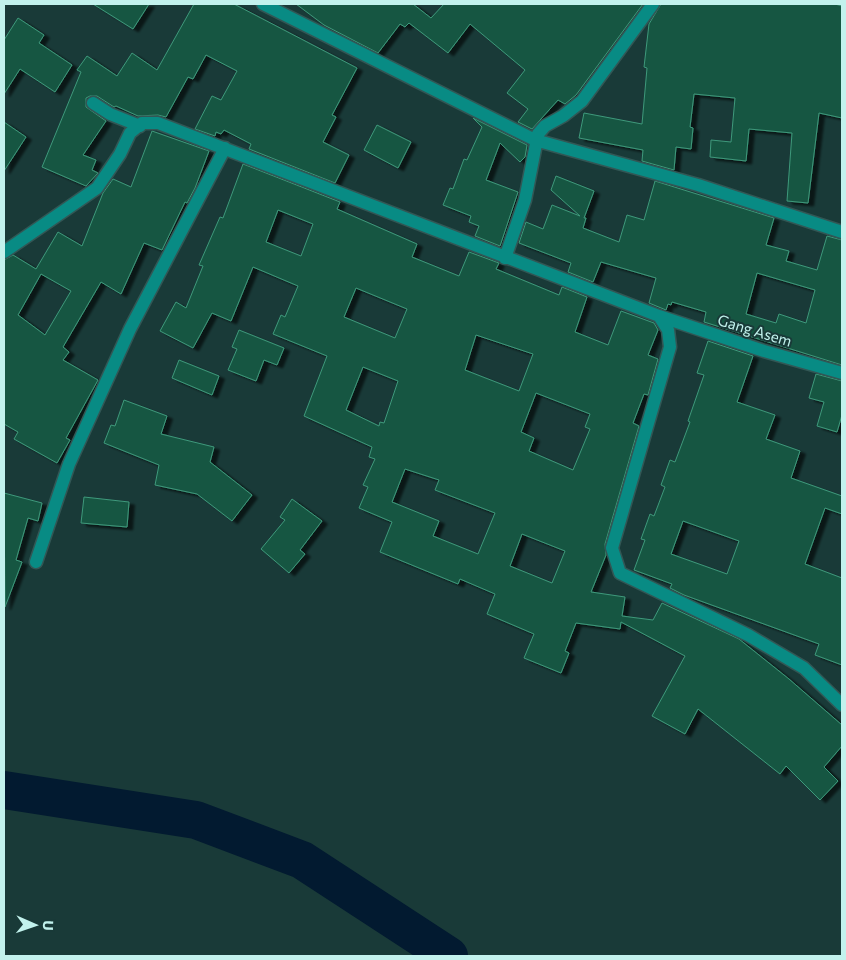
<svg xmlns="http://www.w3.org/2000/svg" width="846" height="960" font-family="Commissioner,sans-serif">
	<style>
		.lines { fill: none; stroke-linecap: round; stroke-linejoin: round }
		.river { stroke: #021a30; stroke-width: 38 }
		.building { fill: #185743; stroke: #3e997b; fill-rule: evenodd; filter: url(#shadow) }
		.street-casing { stroke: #325755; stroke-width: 15 }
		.street { stroke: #088b84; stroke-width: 12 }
		.labels { text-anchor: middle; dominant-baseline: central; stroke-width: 4; stroke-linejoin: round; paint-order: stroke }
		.street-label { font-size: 15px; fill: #c2f2ed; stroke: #193a38 }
	</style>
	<defs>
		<filter id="shadow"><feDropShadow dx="5.5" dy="3" stdDeviation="1" flood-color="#0009"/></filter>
	</defs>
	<rect width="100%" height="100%" fill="#193a38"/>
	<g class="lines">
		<path class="river" d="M4,790L196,820L302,860L449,956"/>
	</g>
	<path class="building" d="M93,4H149L133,29Z
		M194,4H234L357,68L332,115L336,117L323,142L349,155L335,183L249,149L251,144L224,130L221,134L216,132L215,136L195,129L212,96L221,100L237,71L206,55L193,79L188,77L166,117L158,115L138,116L116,106L114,107L97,96H90L86,98V107L106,121L83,155L96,160L92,170L98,173L86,186L42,167L81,72L77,70L87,56L117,76L132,53L157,70Z
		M296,4H413L431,18L444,4H643L576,95L565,104L558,100L532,129L518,122L528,109L507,93L525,70L470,24L448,53L409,23L405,27L400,24L378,53L324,25Z
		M661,4H835L842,6V118L819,113L808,203L787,201L792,133L749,129L746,161L710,157L711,140L731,142L735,98L694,94L690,127L693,128L691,149L676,147L674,170L642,161L643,150L579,138L584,113L642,124L647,68L644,67L649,24Z
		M18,18L44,35L39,43L72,65L55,92L20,69L4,94V40Z
		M473,118L527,145L525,157L520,162L500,143L486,180L518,192L500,246L475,236L479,226L469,222L471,216L443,205L450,188L453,189L464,159L467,160L482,127Z
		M4,122L26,137L4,171Z
		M377,125L411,142L398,168L364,150Z
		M152,131L209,151L195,188L187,203L185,202L162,250L144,243L121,294L101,282L63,347L69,352L63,360L98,380L66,438L70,440L57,463L14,439L18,432L4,424V260L13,255L36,269L58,232L82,246L103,193L113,179L131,187ZM41,274L71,291L45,335L18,315Z
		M243,164L340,202L337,209L417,244L412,257L459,276L469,252L499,263L496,269L559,295L562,287L587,297L575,332L608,345L621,311L654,323L658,330L648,355L658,359L648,395L644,394L633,423L639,426L605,544L606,555L591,592L625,597L622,616L653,620L662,603L739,639L789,679L842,725V746L824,767L838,781L820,800L786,766L780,774L698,709L685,734L652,716L685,656L621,622L620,629L576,623L565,651L569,653L561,673L524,658L534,634L487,614L495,594L460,579L458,584L380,552L392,522L359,508L368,487L363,485L375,459L369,457L372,447L304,416L327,356L273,334L281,315L285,317L298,286L253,267L231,321L212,313L193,348L160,331L176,302L186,308L203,266L199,265L220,217L223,218ZM278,210L313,224L301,256L266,242ZM356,288L407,309L395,338L344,317ZM476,335L533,354L519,391L465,370ZM363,367L398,381L384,423L380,422L379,426L346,410ZM536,393L590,414L585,427L590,429L573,470L529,451L534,438L521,432ZM405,469L439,480L435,490L495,513L478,554L433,536L439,521L392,502ZM522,534L565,551L552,583L510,566Z
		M556,176L594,191L584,218H586L583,228L619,242L627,215L644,220L655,181L774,218L766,245L789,251L786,261L817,270L827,236L842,240V365L704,322L706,312L672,302L671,305L668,304L666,310L649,303L656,278L601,262L593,282L568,272L571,263L519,243L526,222L543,229L552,205L580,216L551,190ZM757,273L815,290L806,323L779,314L776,323L746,314Z
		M239,330L284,348L277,365L264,360L256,381L228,370L237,349L232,347Z
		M708,341L753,356L737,402L775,415L766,439L800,451L791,478L842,496V514L825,508L805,564L842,578V665L815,655L819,644L684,595L670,588L672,584L634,570L645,540L641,539L650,514L654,516L665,487L661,485L670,460L675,462L690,422L688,421L704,375L697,373ZM683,521L739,541L727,574L671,554Z
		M179,360L219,376L212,395L172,378Z
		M816,374L842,381V415L837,432L817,426L824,402L809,398Z
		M124,400L167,416L161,434L214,447L210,462L252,495L232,521L197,494L155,485L159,465L104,443L111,425L115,426Z
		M4,493L42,503L38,521L28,518L16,560L22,562L5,607Z
		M84,497L129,502L127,527L81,523Z
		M292,499L322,521L300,550L305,554L289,573L261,549L285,520L280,517Z"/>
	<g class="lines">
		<g class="street-casing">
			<path id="street" d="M263,4L535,140L698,185L842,232
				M93,103L110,114L140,126
				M4,252L97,188L120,154L130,133L142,123H158L659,316L668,330L670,347L612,548L620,573L748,635L804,668L842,705
				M505,258L525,200L538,134L545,126L563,116L582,101L653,4
				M659,316L764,351L842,373
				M36,562L69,464L130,329L225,148"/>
		</g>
		<use href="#street" class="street"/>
	</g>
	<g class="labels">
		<g class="street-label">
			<text transform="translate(755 330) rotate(17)">Gang Asem</text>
		</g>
	</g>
	<rect width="846" height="960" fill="none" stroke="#c2f2ed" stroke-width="10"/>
	<g transform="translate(35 925) rotate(92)" stroke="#193a38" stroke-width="4" paint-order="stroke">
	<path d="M0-4L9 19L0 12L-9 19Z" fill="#c2f2ed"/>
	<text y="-8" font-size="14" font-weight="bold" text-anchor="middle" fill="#c2f2ed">U</text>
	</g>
</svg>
